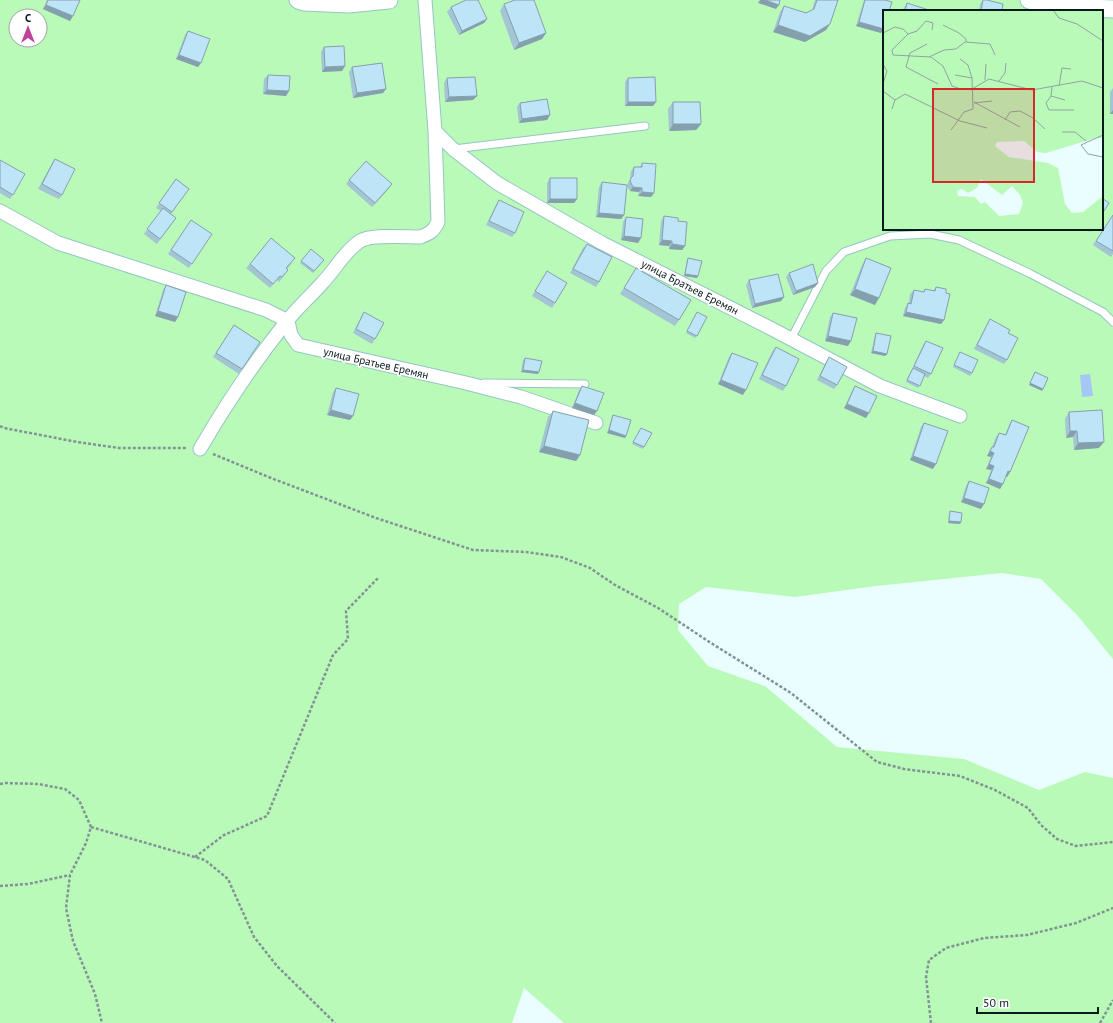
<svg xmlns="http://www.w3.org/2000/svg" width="1113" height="1023" font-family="'PT Sans',sans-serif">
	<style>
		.green { fill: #bafab8; fill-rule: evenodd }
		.water { fill: #a5c7f6 }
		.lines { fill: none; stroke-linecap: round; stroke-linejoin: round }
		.service-casing { stroke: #96c4c6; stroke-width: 9 }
		.minor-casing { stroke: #96c4c6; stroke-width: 15 }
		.tertiary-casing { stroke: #96c4c6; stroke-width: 19 }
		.path { stroke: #819394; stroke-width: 2.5; stroke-dasharray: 3 2; stroke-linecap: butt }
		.service { stroke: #fff; stroke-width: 7 }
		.minor { stroke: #fff; stroke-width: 13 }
		.tertiary { stroke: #fff; stroke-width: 17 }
		.wall { fill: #a3c5d4 }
		.shaded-wall { fill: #85a0ad }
		.building { fill: #bee5f7; stroke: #85a0ad }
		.labels { text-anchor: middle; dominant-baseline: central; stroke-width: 3.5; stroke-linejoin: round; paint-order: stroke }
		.street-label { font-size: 11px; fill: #081a1b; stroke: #fff }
		.inset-road { fill: none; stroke: #90a3a4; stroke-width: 1 }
		.view { fill: #d62828; fill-opacity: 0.15; stroke: #d62828; stroke-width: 2 }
		.inset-edge { fill: none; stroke: #081a1b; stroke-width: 2 }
	</style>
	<rect width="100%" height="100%" fill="#ebfeff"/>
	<path class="green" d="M0,0H1113V659L1077,615L1041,579L1002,573L876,586L795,597L706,587L679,604L678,630L708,666L765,686L837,747L964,759L1039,790L1085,772L1113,778V1023H564L524,988L512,1023H0ZM884,11H1102V229H884ZM16,16H40V40H16Z"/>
	<path class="water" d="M1090,374L1093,396L1082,397L1080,375Z"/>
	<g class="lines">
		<g class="service-casing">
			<path id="service" d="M454,149L645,126
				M791,339L826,271L844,252L890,236L930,234L959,240L1031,274L1103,312L1113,322
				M484,383L585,384"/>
		</g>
		<g class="minor-casing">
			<path id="minor" d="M435,131L453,149L497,183L602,243L772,329L880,386L960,416
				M0,211L58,243L266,310L288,321L291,335L298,345L466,383L521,397L596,423
				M200,449C226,404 255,361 287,321C298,307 312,295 324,281C336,268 345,251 360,241C371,234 406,237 420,237C429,234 434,231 438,222L435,131L425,0"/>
		</g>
		<g class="tertiary-casing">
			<path id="tertiary" d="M298,0L304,2L348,4L389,0
				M1029,0L1086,8L1113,9"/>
		</g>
		<path class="path" d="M0,426L4,428L77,442L119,448H187
			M213,454L271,478L376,518L473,550L526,552L561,557L590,568L615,585L658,608L711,643L791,693L877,762L904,769L960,776L995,790L1028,808L1041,825L1057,839L1076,846L1113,842
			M0,784L5,783L38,784L65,789L79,800L91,827L86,843L70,875L66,908L73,941L95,994L102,1023
			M91,827L205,860L228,879L254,937L277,966L335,1023
			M195,857L224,835L267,816L333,655L348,639L346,611L379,577
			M0,886L28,884L70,875
			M931,1023L926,977L929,960L946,948L984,938L1027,935L1076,923L1113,908
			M1100,1023L1113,1000"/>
		<use href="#service" class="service"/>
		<use href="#minor" class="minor"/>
		<use href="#tertiary" class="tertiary"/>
	</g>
	<path class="wall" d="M47,0H80L73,16L70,21L43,9Z
		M815,0H838L826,30L805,42L773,32L780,12L784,6L806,13L812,10Z
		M864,0H885L881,33L856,26Z
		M983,0H987L1002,11H979L980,4Z
		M907,3L929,11H902Z
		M504,4L546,33L542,39L514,50L500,11Z
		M451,7L487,19L484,23L459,35L447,12Z
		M188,31L198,67L176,59L185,35Z
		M324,47L345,66L342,71L322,72L321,52Z
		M352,67L386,89L383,93L353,98L349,72Z
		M268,75L289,91L286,96L263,94L264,79Z
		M447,78L477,96L473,100L445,102L444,83Z
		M628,78L656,102L653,106H625V82Z
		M1113,88V114H1110V92Z
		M673,102L701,124L696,130L669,131L668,109Z
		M520,103L550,115L547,120L519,123L517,107Z
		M55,159L62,195L59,199L38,189L52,163Z
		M0,160L13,195L10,199L0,193Z
		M642,163L654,193L651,197L638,196L639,192L630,191L627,186L628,183L630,179L631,171L634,167H640Z
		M550,178L577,199L574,203H547V183Z
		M176,179L189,189L171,214L176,218L157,244L144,234L161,211L156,208Z
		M349,180L389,188L372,207L346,184Z
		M602,182L624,215L621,219L596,217L599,187Z
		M499,200L515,233L512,237L486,225L496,205Z
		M1113,215V254L1111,257L1093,245Z
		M664,216L678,221L685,246L682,250L669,249V246L659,245L661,221Z
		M626,217L641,238L638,243L621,240L623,222Z
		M191,220L212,234L189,268L168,254Z
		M1084,229H1092L1090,232Z
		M587,244L599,282L596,287L570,273L583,248Z
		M311,249L324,260L313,273L300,263Z
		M688,258L698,276L697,278L684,276L687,260Z
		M866,258L875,305L850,295L862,265Z
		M292,263L287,269L288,270L279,282L277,280L270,288L246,268L250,264Z
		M636,268L679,320L675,326L620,294Z
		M547,271L555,303L552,308L532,296Z
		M789,273L818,283L815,287L793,295L786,277Z
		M749,280L784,297L781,301L752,308L746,285Z
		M166,285L178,317L175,322L155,316L163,290Z
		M936,287L946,293L944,320L941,324L903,316L905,308L908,303H909L910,294L914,290L923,292L925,289L933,291Z
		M364,312L375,339L372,344L353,333L361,317Z
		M697,312V336L695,338L686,333Z
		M833,313L848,346L825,341L830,317Z
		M990,319L1008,333L1007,360L1004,364L974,349L987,324Z
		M234,325L260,342L239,374L213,357Z
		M876,333L887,354L885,356L871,353L875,335Z
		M926,341L931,374L928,378L924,376L918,388L906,382L923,345Z
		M776,347L786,386L783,391L759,379L772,352Z
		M960,352L972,373L970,376L953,367Z
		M732,353L743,395L718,384L729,357Z
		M829,357L837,385L834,389L817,380L826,362Z
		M525,358L538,374L521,372L523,360Z
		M582,386L594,415L572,408L579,390Z
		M855,386L866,418L844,408L852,391Z
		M336,388L353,416L350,420L327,415L333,392Z
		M553,411L580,455L576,461L539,452L548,417Z
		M1069,412L1099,448L1074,450L1073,437L1066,438L1065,419Z
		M613,415L626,436L625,438L607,433L612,417Z
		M1012,420L1010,472L1007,477L1006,476L1000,489L986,483L991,470L986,469L991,457L987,456L989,451L992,447L996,437L999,433L1005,435L1009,425Z
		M924,423L933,469L910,460L921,427Z
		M641,428L644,447L643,449L632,444Z
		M969,481L981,509L961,502L966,486Z
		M950,511L961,522L960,524L948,523L949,514Z"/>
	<path class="shaded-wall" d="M760,0H765L779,5L776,9L758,3Z
		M46,5L73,16L70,21L43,9Z
		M487,19L484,23L459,35L462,31Z
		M859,22L884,29L881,33L856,26Z
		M830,24L826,30L805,42L773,32L778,25Z
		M546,33L542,39L514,50L519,43Z
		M179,55L201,63L198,67L176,59Z
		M345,66L342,71L322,72L325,67Z
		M386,89L383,93L353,98L357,93Z
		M267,90L289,91L286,96L263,94Z
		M477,96L473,100L445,102L449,97Z
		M628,102H656L653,106H625Z
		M1113,110V114H1110Z
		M550,115L547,120L519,123L522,119Z
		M673,124H701L696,130L669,131Z
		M392,184L389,188L372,207L375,203Z
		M633,187L642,188L639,192L630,191Z
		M642,192L654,193L651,197L638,196Z
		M550,199H577L574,203H547Z
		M599,213L624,215L621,219L596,217Z
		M624,236L641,238L638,243L621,240Z
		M662,240L672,241L669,246L659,245Z
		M672,244L685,246L682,250L669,249Z
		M685,274L698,276L697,278L684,276Z
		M818,283L815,287L793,295L796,291Z
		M855,289L879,298L875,305L850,295Z
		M784,297L781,301L752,308L755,304Z
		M158,311L178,317L175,322L155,316Z
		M906,312L944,320L941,324L903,316Z
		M828,336L851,341L848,346L825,341Z
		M873,351L887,354L885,356L871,353Z
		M523,370L539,372L538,374L521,372Z
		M721,380L746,390L743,395L718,384Z
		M1030,383L1043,389L1042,391L1029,385Z
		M575,403L597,411L594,415L572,408Z
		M847,404L869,413L866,418L844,408Z
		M331,410L353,416L350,420L327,415Z
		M609,430L626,436L625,438L607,433Z
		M1070,431H1077L1073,437L1066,438Z
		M1104,442L1099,448L1074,450L1078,443Z
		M544,446L580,455L576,461L539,452Z
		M990,451L994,453L991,457L987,456Z
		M913,456L936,464L933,469L910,460Z
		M989,464L994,466L991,470L986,469Z
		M1008,471L1010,472L1007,477L1005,476Z
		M989,479L1003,484L1000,489L986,483Z
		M964,498L984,504L981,509L961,502Z
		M949,521L961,522L960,524L948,523Z"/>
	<path class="building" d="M48,0H80L73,16L46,5Z
		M466,0H478L487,19L462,31L451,7Z
		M515,0H534L546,33L519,43L504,4Z
		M765,0H780L779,5Z
		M817,0H838L830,24L810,36L778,25L784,6L806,13L814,9Z
		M865,0H885L892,2L889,11H884V29L859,22Z
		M983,0H987L1003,4L1002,11H981Z
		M907,3L929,10V11H905Z
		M188,31L210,39L201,63L179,55Z
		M344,46L345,66L325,67L324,47Z
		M382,63L386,89L357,93L352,67Z
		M268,75L290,76L289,91L267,90Z
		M475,77L477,96L449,97L447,78Z
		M655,77L656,102H628V78Z
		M547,99L550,115L522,119L520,103Z
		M673,102H700L701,124H673Z
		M55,159L75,169L62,195L42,184Z
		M0,160L25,174L13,195L0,187Z
		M366,161L392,184L375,203L349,180Z
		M642,163L656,164L654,193L642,192V188L633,187L630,181L631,178L633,176L634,167H642Z
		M550,178H577V199H550Z
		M176,179L189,189L172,212L159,203Z
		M602,182L627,185L624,215L599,213Z
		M1102,198L1109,203L1102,214Z
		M499,200L524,212L515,233L489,221Z
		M163,208L176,218L160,239L147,229Z
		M1113,215V251L1096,241Z
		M664,216L678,218V221L687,222L685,246L672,244V241L662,240Z
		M626,217L643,219L641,238L624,236Z
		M191,220L212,234L192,264L171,250Z
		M271,238L295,258L286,268L288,270L282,277L280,276L273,284L250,264Z
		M587,244L612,257L599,282L573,269Z
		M311,249L324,260L314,271L301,261Z
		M688,258L702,261L698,276L685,274Z
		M866,258L891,268L879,298L855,289Z
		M813,264L818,283L796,291L789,273Z
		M636,268L691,300L679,320L624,288Z
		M547,271L567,283L555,303L535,291Z
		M778,274L784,297L755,304L749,280Z
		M166,285L186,292L178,317L158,311Z
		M936,287L946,289V293L950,294L944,320L906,312L908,303L911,304L914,290L924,292L925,289L935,291Z
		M364,312L384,323L375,339L356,329Z
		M697,312L707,317L697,336L687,331Z
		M833,313L857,318L851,341L828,336Z
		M990,319L1010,330L1008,333L1018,338L1007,360L977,345Z
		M234,325L260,342L242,369L216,353Z
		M876,333L891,336L887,354L873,351Z
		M926,341L943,348L931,374L914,366Z
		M776,347L799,359L786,386L762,375Z
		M960,352L978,360L972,373L954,365Z
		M732,353L758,363L746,390L721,380Z
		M829,357L847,367L837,385L820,376Z
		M525,358L542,361L539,372L523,370Z
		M913,368L925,374L920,386L907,380Z
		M1035,372L1048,378L1043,389L1030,383Z
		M582,386L604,393L597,411L575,403Z
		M855,386L877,396L869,413L847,404Z
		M336,388L359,394L353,416L331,410Z
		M1102,410L1104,442L1078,443L1077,431H1070L1069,412Z
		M553,411L589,420L580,455L544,446Z
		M613,415L631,420L626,436L609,430Z
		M1012,420L1029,427L1010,472L1008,471L1003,484L989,479L994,466L989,464L994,453L990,451L992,447H994L999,433L1006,435Z
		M924,423L948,431L936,464L913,456Z
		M641,428L652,433L644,447L633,442Z
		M969,481L989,488L984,504L964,498Z
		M950,511L962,513L961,522L949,521Z"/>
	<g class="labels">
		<g class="street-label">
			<text transform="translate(690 287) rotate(27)">улица Братьев Еремян</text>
			<text transform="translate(376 363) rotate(13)">улица Братьев Еремян</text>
		</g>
	</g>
	<g transform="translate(883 10)">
		<rect width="220" height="220" fill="#ebfeff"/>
		<path d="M0,0H220V128H213L163,143L154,142L141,131L114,132L112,136L126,147L165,153L175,158L182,194L189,203L200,202L220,186V220H0ZM98,169L119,185L129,176L137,185L140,193L136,204L116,206L102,192L98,194L92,187L75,186L74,181L79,179L85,183L94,178Z" fill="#bafab8" fill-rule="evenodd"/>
		<path class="inset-road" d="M170,0L176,8L194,14L220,31M60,15L76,23L83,29V32M0,23L12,17L20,19L25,24L9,40L10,45L48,47L60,56L69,76L78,79H89L106,69L149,80L199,71L220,78M25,24L34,21L43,11L50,13L49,20M44,34L27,43L23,57L55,74M46,47L61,40L73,39L82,32L107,34L112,45M77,49L85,55L89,68M0,54L4,61L0,74M102,70L103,54M116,71L122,63L123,53M176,76L179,58L188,59M169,77L168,86L163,93L166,100H191M0,81L12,90M0,84V103M168,86L182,90M91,92L137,117M91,93L109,91M9,99L12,90L22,84L77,111L104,118M122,110L127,102L137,101L150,108L162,119M68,120L81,102L90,99L89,68L72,65M179,122H192L203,131M220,125L198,135L205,144L220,147"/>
		<path class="view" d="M50,79H151V172H50Z"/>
		<rect width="220" height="220" class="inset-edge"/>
	</g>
	<g transform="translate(28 28)"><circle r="19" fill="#ffffff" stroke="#9ca3a4"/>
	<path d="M0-3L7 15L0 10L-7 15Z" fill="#bd4499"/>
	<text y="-6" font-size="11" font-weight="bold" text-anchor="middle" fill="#081a1b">С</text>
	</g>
	<path d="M977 1007v6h121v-6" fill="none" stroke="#081a1b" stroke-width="2"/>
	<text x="983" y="1007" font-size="12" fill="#081a1b" stroke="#ffffff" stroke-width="3" paint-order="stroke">50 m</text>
</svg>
